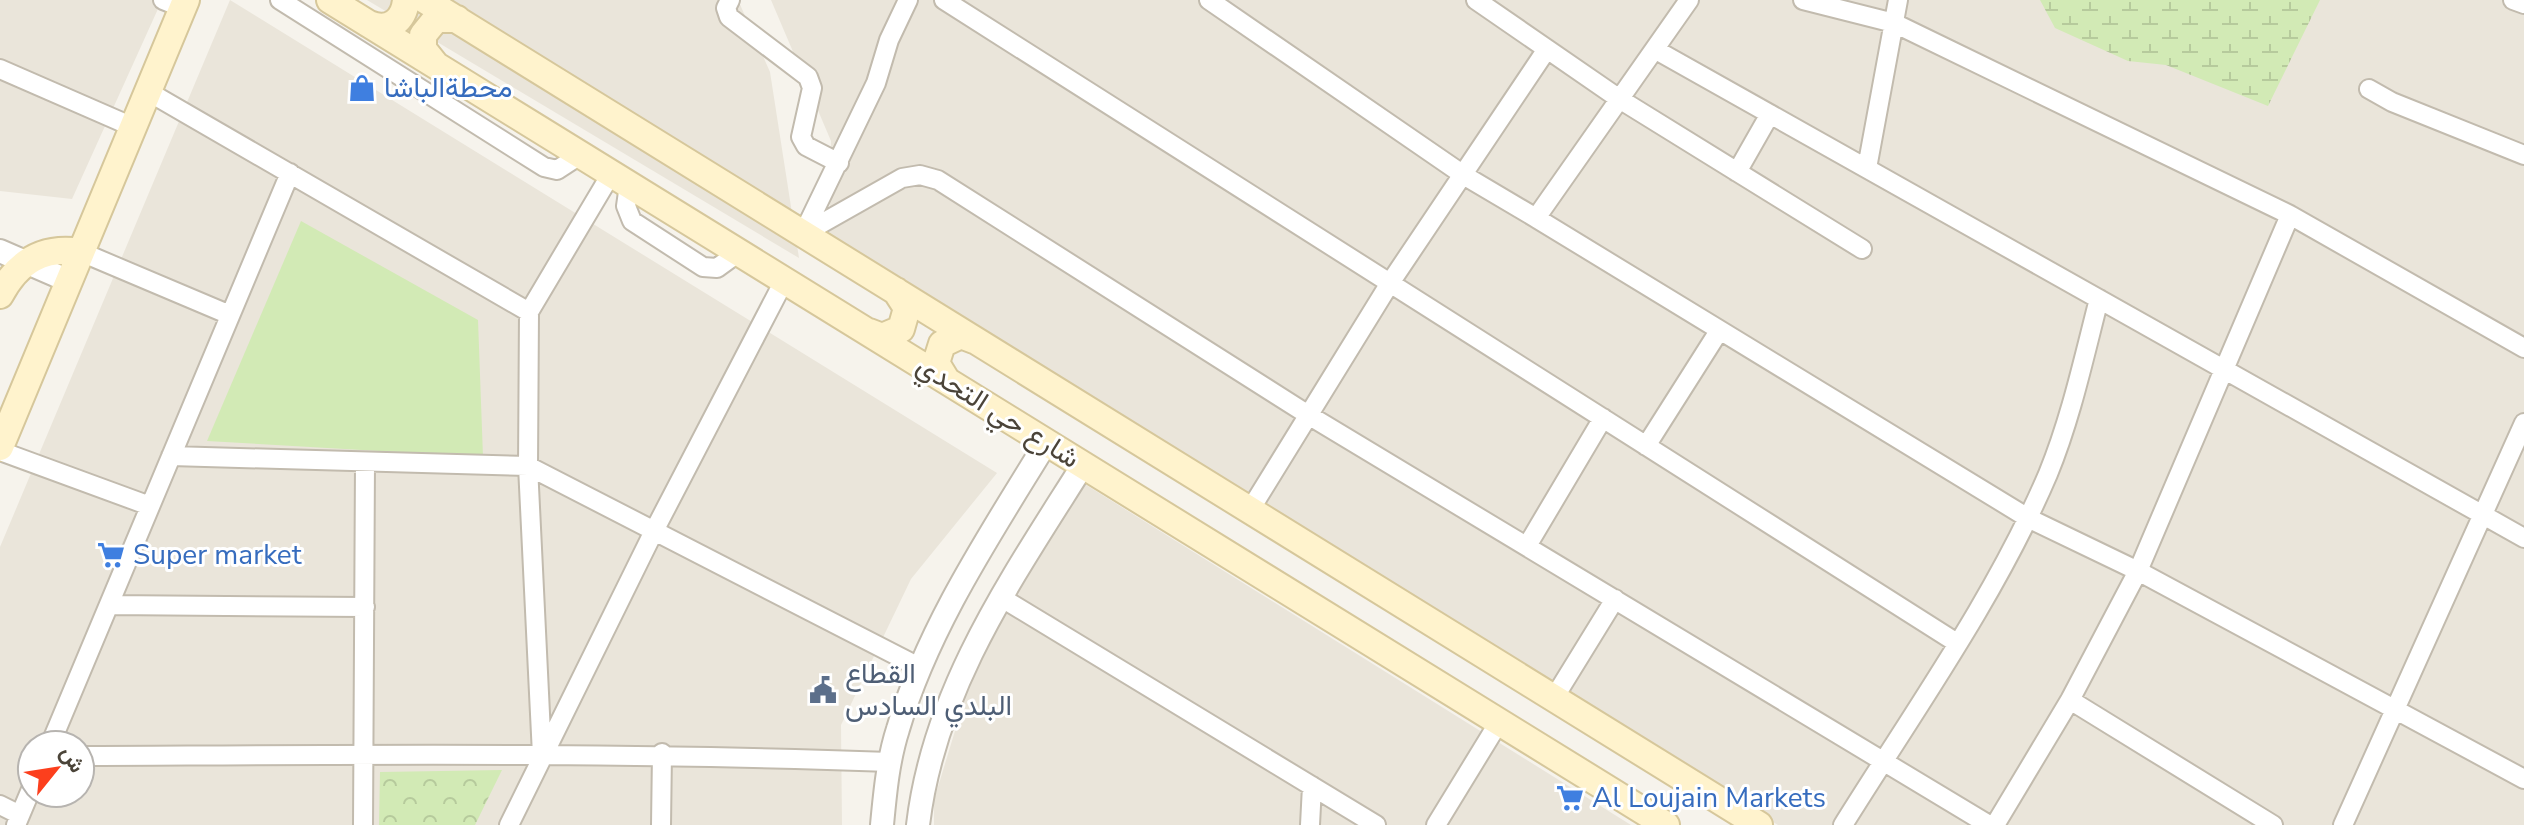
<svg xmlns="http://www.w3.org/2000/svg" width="2524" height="825" font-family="'Nunito Sans',Vazirmatn,sans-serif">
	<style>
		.residential { fill: #eae5da; fill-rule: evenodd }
		.grass { fill: #d2eab5 }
		.forest { fill: url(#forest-crowns) }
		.wetland { fill: url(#wetland-marsh) }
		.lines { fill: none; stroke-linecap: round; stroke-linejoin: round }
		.minor-casing { stroke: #c2bbae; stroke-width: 22 }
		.tertiary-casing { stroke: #c2bbae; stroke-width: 26 }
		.secondary-casing { stroke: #d6c79b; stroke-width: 30 }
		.minor { stroke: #fff; stroke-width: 18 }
		.tertiary { stroke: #fff; stroke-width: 22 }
		.secondary { stroke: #fff3cd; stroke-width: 26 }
		.labels { text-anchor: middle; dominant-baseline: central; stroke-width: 6; stroke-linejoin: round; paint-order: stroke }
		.shop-label { font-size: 28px; fill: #366cbe; stroke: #fff; text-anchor: start }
		.street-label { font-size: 28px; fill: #4b4439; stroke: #fff }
		.service-label { font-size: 28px; fill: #4e5e75; stroke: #fff; text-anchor: start }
	</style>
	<defs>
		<pattern id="forest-crowns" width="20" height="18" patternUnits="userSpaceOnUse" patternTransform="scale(2)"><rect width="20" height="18" fill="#d2eab5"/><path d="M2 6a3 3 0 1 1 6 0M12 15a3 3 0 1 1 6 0" fill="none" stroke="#b6ca9c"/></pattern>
		<pattern id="wetland-marsh" width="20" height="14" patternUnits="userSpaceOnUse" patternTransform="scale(2)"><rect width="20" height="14" fill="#d2eab5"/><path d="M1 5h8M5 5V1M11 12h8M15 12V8" fill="none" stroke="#b6ca9c"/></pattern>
	</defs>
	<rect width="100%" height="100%" fill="#f6f3ec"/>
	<path class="residential" d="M0,0H162L72,199L0,191Z
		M230,0L997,473L911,579L841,725L842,825H0V547ZM32,745H80V793H32Z
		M367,0H738L770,72L799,258Z
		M771,0H2524V825H1778L829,251L831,141Z
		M1075,478L1631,825H934V800L986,629Z"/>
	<path class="grass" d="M301,221L478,320L483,457L207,441Z"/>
	<path class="forest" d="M502,770L475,825H379L380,772Z"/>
	<path class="wetland" d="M2040,0H2320L2268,106L2166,65L2128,61L2055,28Z"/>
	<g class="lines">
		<g class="minor-casing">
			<path id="minor" d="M163,0L183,8
				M280,0L544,167L557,170L580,155
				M730,0L726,8L729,17L808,77L812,88L801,137L806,146L839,163
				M944,0L1957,643
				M1209,0L1465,176L1536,218L1689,0
				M1476,0L1621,100L1862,249
				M1803,0L1894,23L2290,215L2524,348
				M2513,0L2524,4
				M1656,50L2524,538
				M0,69L133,127
				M2369,89L2392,102L2524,155
				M147,91L529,312
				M1867,168L1898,0
				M1737,172L1770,114
				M629,185L626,206L632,221L703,267L717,268L739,252
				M1536,218L2028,518L2138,571L2524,779
				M803,234L902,178L920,175L938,180L1310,416L1989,825
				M803,234L876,83L889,40L908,0
				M81,252L230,315
				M1646,446L1719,331
				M0,451L150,506
				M171,456L528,466L921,668
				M1250,510L1390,283L1547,49
				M1527,546L1603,418
				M1002,598L1376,825
				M109,605L365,607
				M1554,698L1615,599
				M2070,700L2273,825
				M50,745L290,173
				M542,755L528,466L529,312L611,174
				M80,756C350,755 620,752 890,762
				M0,805L20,815
				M16,825L32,787
				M363,825L365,462
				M509,825L654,531L784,281
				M661,825L662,753
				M1310,825L1312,786
				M1436,825L1499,722
				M1843,825C1914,711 1995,598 2048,474C2071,418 2084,357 2099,299
				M1995,825L2070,700L2138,571L2290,215
				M2343,825L2524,423"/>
		</g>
		<g class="tertiary-casing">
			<path id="tertiary" d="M0,251L69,281
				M882,825C885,793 888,760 898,729C928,627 991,533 1046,443
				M918,825C934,689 1012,578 1083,465"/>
		</g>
		<g class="secondary-casing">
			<path id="secondary" d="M330,0L1666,825
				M425,0L1759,825
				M369,24C389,32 404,21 406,0
				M435,64L423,49V35L436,19H457
				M0,295C18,261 43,246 81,252
				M869,332L882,337L901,329L907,308L896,291
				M947,381L936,363L942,344L961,335L974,340
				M0,447L186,0"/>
		</g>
		<use href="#minor" class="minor"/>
		<use href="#tertiary" class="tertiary"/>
		<use href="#secondary" class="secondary"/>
	</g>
	<defs>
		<g id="shop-bare" transform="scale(2.16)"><path d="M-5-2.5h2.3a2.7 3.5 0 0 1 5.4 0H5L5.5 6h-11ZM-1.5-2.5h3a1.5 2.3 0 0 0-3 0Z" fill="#3f7fe0" stroke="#fff" stroke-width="2.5" paint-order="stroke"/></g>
		<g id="supermarket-bare" transform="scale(2.16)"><path d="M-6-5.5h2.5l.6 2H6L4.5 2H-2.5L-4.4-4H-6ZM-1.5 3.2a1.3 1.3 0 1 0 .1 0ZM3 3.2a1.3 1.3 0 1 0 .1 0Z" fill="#3f7fe0" stroke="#fff" stroke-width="2.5" paint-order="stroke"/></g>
		<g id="civic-bare" transform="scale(2.16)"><path d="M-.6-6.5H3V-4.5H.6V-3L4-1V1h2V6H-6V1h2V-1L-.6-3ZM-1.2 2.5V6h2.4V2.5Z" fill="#5c6f8a" stroke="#fff" stroke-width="2.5" paint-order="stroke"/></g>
	</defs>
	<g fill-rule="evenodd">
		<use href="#shop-bare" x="362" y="88"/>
		<use href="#supermarket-bare" x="111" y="555"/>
		<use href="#civic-bare" x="823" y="690"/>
		<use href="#supermarket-bare" x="1570" y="798"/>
	</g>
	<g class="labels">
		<g class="shop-label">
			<text x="384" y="88">محطةالباشا</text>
			<text x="133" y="555">Super market</text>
			<text x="1592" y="798">Al Loujain Markets</text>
		</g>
		<g class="street-label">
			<text transform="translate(998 412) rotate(32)">شارع حي التحدي</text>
		</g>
		<g class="service-label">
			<text x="845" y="674">القطاع<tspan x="845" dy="32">البلدي السادس</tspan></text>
		</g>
	</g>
	<g transform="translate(56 769) rotate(60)"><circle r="38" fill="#ffffff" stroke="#b7b4b0" stroke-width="2"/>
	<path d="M0-6L14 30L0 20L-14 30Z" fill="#fc3f1d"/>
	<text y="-12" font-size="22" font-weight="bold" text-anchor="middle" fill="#4b4439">ش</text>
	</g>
</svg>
